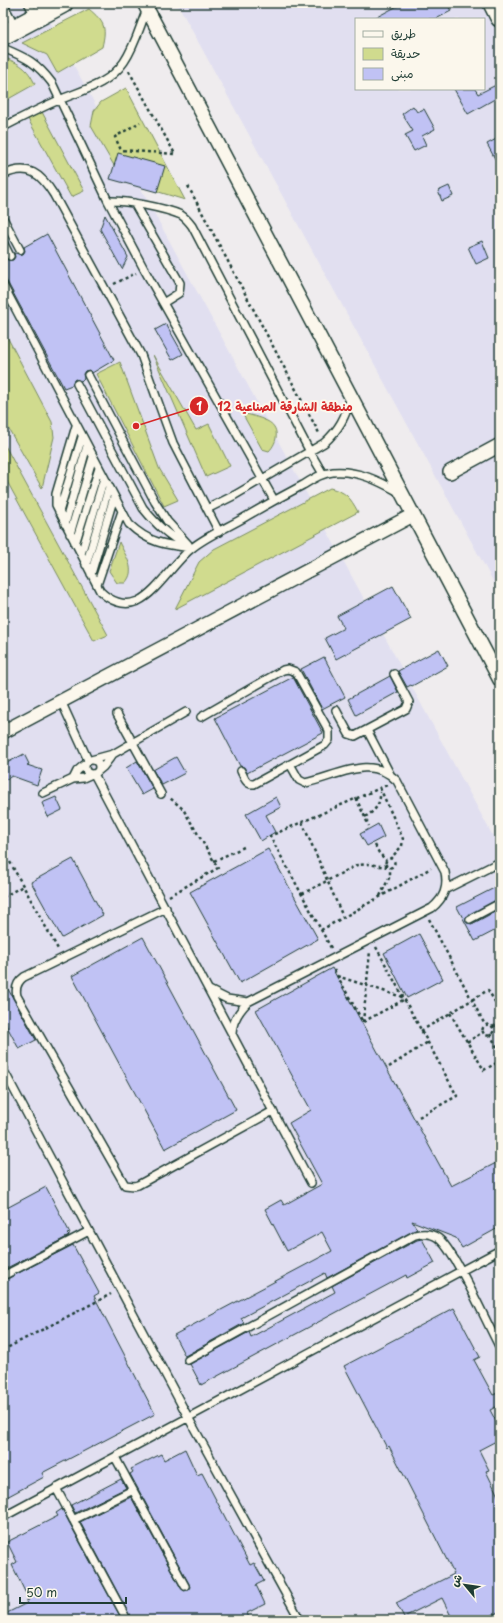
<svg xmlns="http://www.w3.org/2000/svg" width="503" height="1623" font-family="'Playpen Sans','Playpen Sans Arabic',sans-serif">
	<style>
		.built { fill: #e1dff0; fill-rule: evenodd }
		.green { fill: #d0db8e; stroke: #788c61 }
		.building { fill: #c0c2f4; stroke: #1f3d34 }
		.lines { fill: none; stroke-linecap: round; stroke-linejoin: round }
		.service-casing { stroke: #1f3d34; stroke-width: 10 }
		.minor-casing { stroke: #1f3d34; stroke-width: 16 }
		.secondary-casing { stroke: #1f3d34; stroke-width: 22 }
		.path { stroke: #1f3d34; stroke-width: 2.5; stroke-dasharray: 3 3; stroke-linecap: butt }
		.service { stroke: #fbf7ec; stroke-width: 7 }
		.minor { stroke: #fbf7ec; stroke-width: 13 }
		.secondary { stroke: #fbf7ec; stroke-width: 19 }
		.leader { fill: none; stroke: #d62828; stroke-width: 1.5 }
		.callout-dot { fill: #d62828; stroke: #fbf7ec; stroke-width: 1.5 }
		.mark-label { font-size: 12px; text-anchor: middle; font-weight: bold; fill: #fff }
		.callout-label { font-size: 12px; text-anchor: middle; font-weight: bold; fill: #d62828; stroke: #fbf7ec; stroke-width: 4; stroke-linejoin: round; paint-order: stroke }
	</style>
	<rect width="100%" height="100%" fill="#efecee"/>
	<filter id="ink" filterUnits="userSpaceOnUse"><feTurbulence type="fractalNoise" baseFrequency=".025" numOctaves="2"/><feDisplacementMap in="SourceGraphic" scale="8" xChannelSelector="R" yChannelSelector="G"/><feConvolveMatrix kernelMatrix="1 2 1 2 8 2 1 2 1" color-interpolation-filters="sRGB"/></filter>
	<g filter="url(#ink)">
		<path class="built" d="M3,3H40L500,849V1620H3Z
			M177,3H500V594ZM356,19H484V89H356Z"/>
		<path class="green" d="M89,9C104,22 107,26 102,47L57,73L47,55L22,43Z
			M3,57C20,64 27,67 35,84L3,102Z
			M126,88L185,200L123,181L91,126L94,111L101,102Z
			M42,112L84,191L71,197L28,119Z
			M3,329L52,422L54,437L42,488L3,419Z
			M153,355L196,430L209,424L230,466L206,477Z
			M120,362L159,468L178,500L164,506L96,374Z
			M242,413C250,415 259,417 267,421C280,427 278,442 269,451L262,449Z
			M3,442L108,635L94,641L3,474Z
			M330,488C346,492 350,497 358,512L175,609L199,562L214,549Z
			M119,542C126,557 137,570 125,583H117L109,571Z"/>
		<path class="building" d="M403,3H447L451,11L436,19H373Z
			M500,83V96L468,114L454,89H475L478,94Z
			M413,106L417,112L424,109L435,129L422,136L426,145L414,151L405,135L413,131L402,114Z
			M500,137V168L487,144Z
			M118,153L165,166L157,192L110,179Z
			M449,186L453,196L442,201L438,191Z
			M105,215L128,257L122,269L100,229Z
			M47,234L114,360L92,373L89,370L85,371L83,374L84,378L81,381L75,379L73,382L72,385L64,388L3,274V259L5,258L8,260H13L15,257L14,253L23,254L25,251L24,247Z
			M482,241L489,258L476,264L468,247Z
			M166,324L183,354L172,360L155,330Z
			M393,586L411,619L336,659L325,638L344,628L337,616Z
			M439,649L448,666L412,686L411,685L407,687L398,671Z
			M324,657L345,697L322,709L301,669Z
			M390,676L398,692L356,715L348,699Z
			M293,677L323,733L247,773L244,767L240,766L215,718Z
			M24,754L29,764L27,765L42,770L37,785L12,776L3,781V765Z
			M176,757L185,773L162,785L153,770Z
			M137,761L153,789L142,795L126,768Z
			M56,797L62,810L48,817L42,803Z
			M276,797L281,807L266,815L275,832L261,841L246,814Z
			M378,824L384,837L367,846L360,834Z
			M268,849L318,939L240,983L190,892Z
			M73,859L103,915L62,938L31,882Z
			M500,885V898L466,917L467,923L472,924L500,909V928L475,941L457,907Z
			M419,934L443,979L407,998L384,953Z
			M143,937L236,1110L165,1149L72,976Z
			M332,968L451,1186L500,1161V1227L462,1248L456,1238L412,1221L417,1229L327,1278L325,1273L241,1318L244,1323L185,1356L174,1335L332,1251L322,1232L287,1251L265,1209L281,1200L284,1205L322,1184L289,1123L311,1110L256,1010Z
			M3,980L36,1040L19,1049L3,1019Z
			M46,1187L70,1233L67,1234L69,1236L3,1270V1210Z
			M422,1239L435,1263L407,1278L406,1275L201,1385L190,1364L249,1332L251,1337L335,1292L332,1286L417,1240Z
			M73,1245L99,1293L94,1296L155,1414L42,1473L44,1477L3,1499V1281Z
			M454,1308L480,1357L474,1360L493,1395L500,1392V1405L490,1410L500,1429V1439L479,1450L489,1470L486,1471L500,1500V1611L483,1620H453L442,1598L404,1617L396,1603L454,1574L389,1446L387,1448L344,1366Z
			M185,1449L197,1475L202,1473L250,1565L254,1563L264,1581L256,1585L265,1604L247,1613L250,1620H128L130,1617L129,1614L80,1522L131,1497L181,1588L184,1591L188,1590L190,1587L189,1584L130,1474L133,1472L131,1469L161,1454L164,1460Z
			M121,1479L126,1488L75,1513L71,1505Z
			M62,1509L121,1618L122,1620H3V1615L27,1603L26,1601L29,1600L12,1565L17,1562L7,1542L58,1516L56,1513Z"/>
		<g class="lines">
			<g class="service-casing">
				<path id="service" d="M28,3L36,17
					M3,4L16,28
					M3,48C27,58 36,62 52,83L108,201L144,269L274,500
					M3,127C21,118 40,108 59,100C83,90 108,85 124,62C135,46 140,26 147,9
					M3,175C29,163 41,174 54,195L141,355L173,443L219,532
					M108,201C125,200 165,208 181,215C186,218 189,222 192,226L310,452L323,474
					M134,203L180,283L179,293L163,303
					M3,218L20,250
					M3,242L10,256
					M3,285L129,524C149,543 165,545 192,548
					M88,375L155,502L167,521L188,544
					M77,384L143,508C156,524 168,536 186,545
					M76,426L56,494V505L100,591C110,601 124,607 138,601C157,592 175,561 192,548C208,535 229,527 247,516C266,505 284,495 303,485C313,479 322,473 333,472C358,470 379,481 399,492
					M207,509L235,495L324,443C339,430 346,416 351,397
					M59,512L82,437
					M65,524L87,446
					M70,534L93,457
					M75,544L99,468
					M81,554L104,478
					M86,565L109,487
					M91,574L114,497
					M97,585L122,511
					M61,701L88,760
					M336,710L349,734L355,736L406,709L409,702L394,674
					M117,714L161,794
					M201,717L283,670L288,669L296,672L329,731V740L325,745L254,784C246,785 244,777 241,771
					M367,730L390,774
					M85 767a7 7 0 1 1 14 0a7 7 0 1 1-14 0Z
					M91,760L113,754L186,712
					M97,772L103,767L113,754
					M94,774L311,1183
					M73,779L77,771L84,765
					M43,793L73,779L83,778L92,774
					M496,864L500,871
					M446,889L500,862
					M166,908L24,977C17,982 15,988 17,996L125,1185L134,1186L138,1185L273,1111
					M470,919L500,903
					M209,990L227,999L248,1002
					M232,1034C232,1021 239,1011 248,1002L432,908C444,898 448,888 445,872L397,781C371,753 336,777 305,783L299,780L290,764
					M3,1069L188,1417L300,1620
					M3,1276L89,1231
					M188,1360L415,1235C423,1233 431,1233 438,1238C446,1244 450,1253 455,1260C472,1289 485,1319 500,1348
					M115,1457L185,1586
					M56,1488L125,1616
					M3,1517L500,1250
					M73,1520L133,1490"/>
			</g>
			<g class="minor-casing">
				<path id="minor" d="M144,3L500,680
					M450,472L500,445
					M3,732L413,515"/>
			</g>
			<g class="secondary-casing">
				<path id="secondary" d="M493,3L500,17
					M3,35L63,3"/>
			</g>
			<path class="path" d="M129,71L175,154L121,150L115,137L140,122
				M188,186L319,433
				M114,284L136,273
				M380,788L403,839L402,846L391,858
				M356,798L369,826
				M365,817C375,811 381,804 380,792
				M302,822L343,917
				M375,845L379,853L386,860
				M385.5 863a4.5 4.5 0 1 1 9 0a4.5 4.5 0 1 1-9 0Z
				M214,861L246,846
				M10,862L59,951
				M302,894L357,865L368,864L387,867
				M169,896L218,868L183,809L170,798
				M380,896L390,876V867
				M3,897L23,886
				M429,919L485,1025
				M321,930L431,868
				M376,947L457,1096L417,1118
				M331,948L270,836L387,785
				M334,970L363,1022L405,999
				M337,976L405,998
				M450,1013L484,1070L500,1061
				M363,1022L370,951
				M482.5 1030a5.5 5.5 0 1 1 11 0a5.5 5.5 0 1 1-11 0Z
				M493,1027L500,1022
				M421,1031L488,990L500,1010
				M490,1034L500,1053
				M467,1042L483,1032
				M389,1067L428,1042
				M3,1350L111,1294"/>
			<use href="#service" class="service"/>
			<use href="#minor" class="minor"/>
			<use href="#secondary" class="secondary"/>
		</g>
	</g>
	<path class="leader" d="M136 426L199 406"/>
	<g class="callout-dot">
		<circle cx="136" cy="426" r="4"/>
		<circle cx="199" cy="406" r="10"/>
	</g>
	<g class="mark-label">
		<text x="199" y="411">1</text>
	</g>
	<g class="callout-label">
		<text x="285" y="411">منطقة الشارقة الصناعية 12</text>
	</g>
	<rect width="503" height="1623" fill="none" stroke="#fbf7ec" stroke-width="16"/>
	<rect x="8" y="8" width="487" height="1607" fill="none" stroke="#1f3d34" stroke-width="1.5" filter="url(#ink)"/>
	<rect x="355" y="18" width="130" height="72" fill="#fbf7ec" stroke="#a3ada2"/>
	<rect x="363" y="31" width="20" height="6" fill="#fbf7ec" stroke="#a3ada2"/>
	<text x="391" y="38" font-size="12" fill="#1f3d34">طريق</text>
	<rect x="363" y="48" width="20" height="12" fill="#d0db8e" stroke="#a3ada2"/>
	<text x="391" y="58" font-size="12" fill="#1f3d34">حديقة</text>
	<rect x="363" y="68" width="20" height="12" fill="#c0c2f4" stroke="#a3ada2"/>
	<text x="391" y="78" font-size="12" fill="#1f3d34">مبنى</text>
	<g transform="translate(465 1585) rotate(299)" stroke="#fbf7ec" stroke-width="3" paint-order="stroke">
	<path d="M0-3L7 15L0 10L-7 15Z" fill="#1f3d34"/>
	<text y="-6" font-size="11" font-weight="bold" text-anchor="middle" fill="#1f3d34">ش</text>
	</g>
	<path d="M20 1597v6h106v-6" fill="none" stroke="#1f3d34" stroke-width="2"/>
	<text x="26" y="1597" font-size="12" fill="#1f3d34" stroke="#fbf7ec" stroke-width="3" paint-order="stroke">50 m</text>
</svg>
